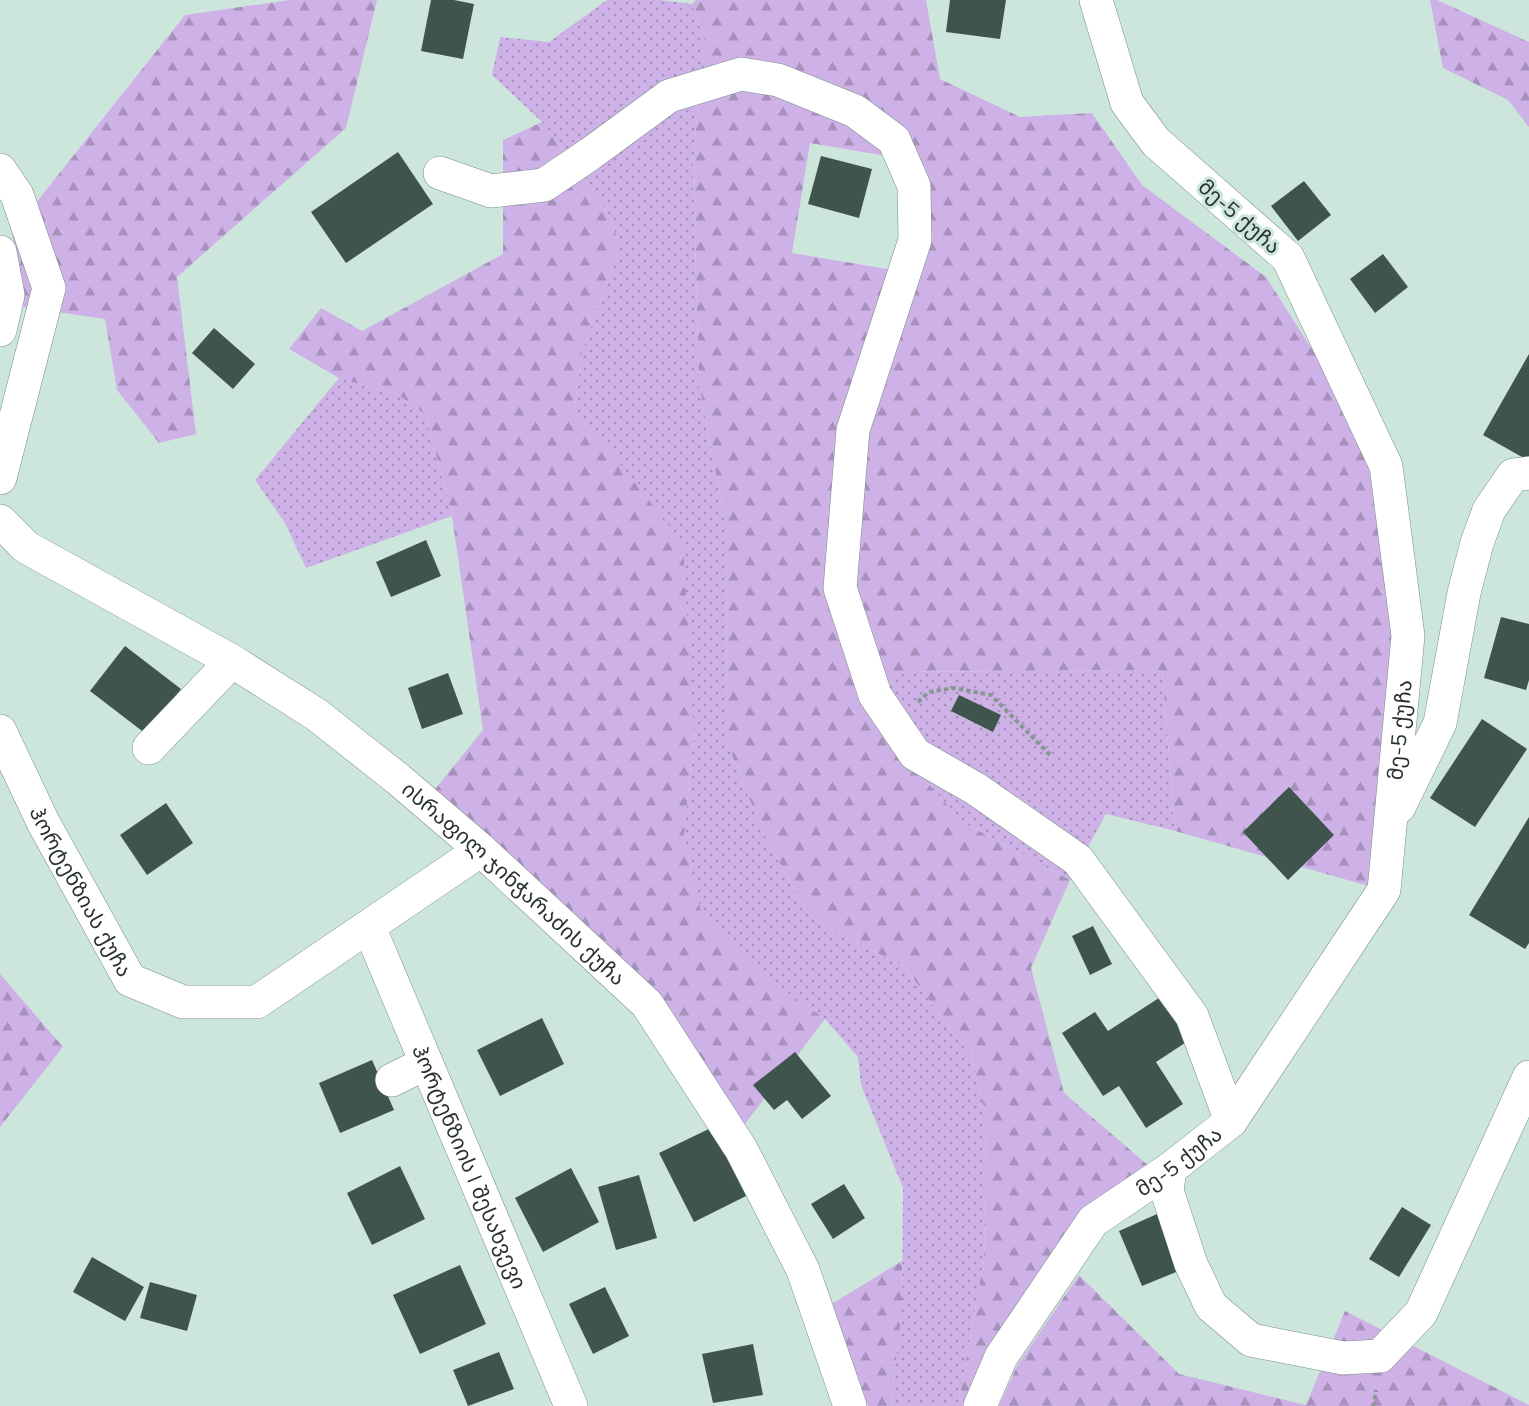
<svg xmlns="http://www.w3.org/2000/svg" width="1529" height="1406" font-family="Mulish,'Noto Sans Georgian',sans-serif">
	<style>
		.grass { fill: url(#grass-dots) }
		.forest { fill: url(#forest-firs); fill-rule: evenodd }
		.building { fill: #3f544c }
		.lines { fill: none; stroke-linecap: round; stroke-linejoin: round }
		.minor-casing { stroke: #778f86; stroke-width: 34 }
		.path { stroke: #869891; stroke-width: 4; stroke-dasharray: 4.5 3; stroke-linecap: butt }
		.minor { stroke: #fff; stroke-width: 33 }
		.labels { text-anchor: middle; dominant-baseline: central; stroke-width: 6; stroke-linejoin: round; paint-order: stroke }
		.street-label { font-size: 21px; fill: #29322f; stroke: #cde6dc }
	</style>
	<defs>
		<pattern id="grass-dots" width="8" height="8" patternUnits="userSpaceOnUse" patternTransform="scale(1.5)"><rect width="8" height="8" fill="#ceb2e7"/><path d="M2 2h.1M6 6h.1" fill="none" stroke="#a791bc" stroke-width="1.8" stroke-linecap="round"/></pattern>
		<pattern id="forest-firs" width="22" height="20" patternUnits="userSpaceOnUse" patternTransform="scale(1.5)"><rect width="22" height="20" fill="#ceb2e7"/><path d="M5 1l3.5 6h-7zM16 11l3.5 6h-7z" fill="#a791bc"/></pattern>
	</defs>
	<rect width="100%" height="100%" fill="#cde6dc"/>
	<path class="grass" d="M607,0H660L692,4L705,42L699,87L693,166L699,384L726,527L727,743L763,832L805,910L838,934L904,966L971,1056L986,1116L984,1260L958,1406H892L894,1374L902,1311L903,1188L861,1085L858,1057L825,1019L765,977L702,917L684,836L694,732L612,454L574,412L582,352L620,246L609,215L542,122L492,75L500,37L549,42Z
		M339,378L400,396L426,415L452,516L306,568L285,523L255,480Z
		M1162,670L1175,831L1106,814L1070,880L962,822L869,716L898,672Z"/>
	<path class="forest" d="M290,0H377L346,128L177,277L196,434L159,443L117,390L105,319L23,307L12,233L185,15Z
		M696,0H926L940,79L1020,117L1092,113L1142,185L1266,277L1386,466L1397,636L1372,887L1175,831L1162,670L898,672L869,716L962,822L1070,880L1031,968L1064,1093L1150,1167L1074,1219L985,1352L965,1406H958L984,1260L986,1116L971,1056L904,966L838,934L805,910L763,832L727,743L726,527L699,384L693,166L699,87L705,42L692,4ZM810,143L910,160L893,270L792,253Z
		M1430,0H1437L1529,42V127L1508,100L1443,68Z
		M542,122L609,215L620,246L582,352L574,412L612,454L683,543L694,732L684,836L702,916L765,977L825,1019L741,1129L432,793L483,730L452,516L426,415L400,396L339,378L289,349L321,308L362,331L503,254V140Z
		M0,974L63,1047L0,1127Z
		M902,1261V1311L894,1374L892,1406H868L830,1305Z
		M1079,1275L1179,1374L1306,1405L1345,1311L1529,1405V1406H999L1017,1366Z"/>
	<path class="building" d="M431,0H454L474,4L463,59L421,51Z
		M950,0H1006L1000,39L946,32Z
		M398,152L433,204L346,263L311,212Z
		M821,156L872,169L859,218L808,204Z
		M1304,181L1331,215L1298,241L1271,206Z
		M1383,254L1408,287L1375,313L1350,279Z
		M214,328L255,364L233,389L192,353Z
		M1529,354V461L1483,435Z
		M426,540L441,576L391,597L376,562Z
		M1501,617L1529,624V680L1526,690L1484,678Z
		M125,646L181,689L146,734L90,691Z
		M448,673L463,714L422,729L408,688Z
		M959,695L1001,715L993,732L951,711Z
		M1482,719L1527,749L1475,827L1430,798Z
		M1289,787L1334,835L1288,880L1243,832Z
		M166,803L193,843L147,875L120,835Z
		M1529,817V943L1525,949L1469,915Z
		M1093,926L1112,964L1090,975L1072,936Z
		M1162,996L1191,1039L1156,1062L1183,1104L1146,1128L1119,1086L1103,1096L1062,1033L1095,1012L1108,1031Z
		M542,1018L564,1064L500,1096L477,1050Z
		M795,1052L831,1096L802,1119L787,1100L774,1110L753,1085Z
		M372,1060L394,1110L340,1133L319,1083Z
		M717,1125L752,1193L694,1222L659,1153Z
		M400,1166L425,1219L372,1245L347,1193Z
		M571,1168L599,1222L543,1252L515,1198Z
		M639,1175L657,1238L616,1250L598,1187Z
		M844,1184L865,1218L833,1239L811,1204Z
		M1402,1207L1431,1225L1399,1277L1369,1259Z
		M1157,1214L1181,1270L1142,1286L1119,1231Z
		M92,1257L144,1287L125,1321L73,1292Z
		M460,1265L486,1324L420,1354L393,1295Z
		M150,1282L197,1295L187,1331L140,1318Z
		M605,1287L629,1336L593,1354L569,1304Z
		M753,1344L763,1395L713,1403L702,1354Z
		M499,1352L514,1389L468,1406L453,1370Z"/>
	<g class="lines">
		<g class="minor-casing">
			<g id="minor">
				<path d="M0,170L17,195L49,288L0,478"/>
				<path d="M440,173L491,191L544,185L590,154L669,96L741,74L778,80L855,111L894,140L914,186L915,240L853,430L840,588L875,695L915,754L976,789L1078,860L1192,1016L1231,1121"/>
				<path d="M0,252L8,295L0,330"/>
				<path id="s1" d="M0,521L26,547L232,661L317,715L398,779L481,850L647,1004L741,1149L803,1270L850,1406"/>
				<path id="s2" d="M0,731L43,822L130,980L183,1002H257L481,850"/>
				<path d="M149,748L232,661"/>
				<path d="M1399,807L1440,723L1464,593L1477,543L1489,510L1513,475L1529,473"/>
				<path id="s3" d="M369,927L571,1406"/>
				<path d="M392,1080L426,1063"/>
				<path d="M1170,1169L1167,1191L1191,1264L1211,1306L1251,1340L1343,1358L1380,1356L1421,1313L1529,1077"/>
				<path id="s4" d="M980,1406L1001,1357L1093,1221L1170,1169L1231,1121L1384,890L1408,636L1386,466L1288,258L1156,142L1127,103L1096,0"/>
			</g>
		</g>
		<path class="path" d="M918,702L929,692L954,688L991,695L1051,756
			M1372,1406L1374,1404L1376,1390"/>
		<use href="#minor" class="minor"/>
	</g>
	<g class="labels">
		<g class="street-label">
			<text transform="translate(1240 216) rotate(41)">მე-5 ქუჩა</text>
			<text stroke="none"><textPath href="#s4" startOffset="826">მე-5 ქუჩა</textPath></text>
			<text stroke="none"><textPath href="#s1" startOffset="632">ისრაფილ ჯინჭარაძის ქუჩა</textPath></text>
			<text stroke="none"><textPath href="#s2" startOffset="180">ჰორტენზიას ქუჩა</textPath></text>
			<text stroke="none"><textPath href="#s4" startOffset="322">მე-5 ქუჩა</textPath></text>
			<text stroke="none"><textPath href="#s3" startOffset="260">ჰორტენზიის I შესახვევი</textPath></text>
		</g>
	</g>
</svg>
